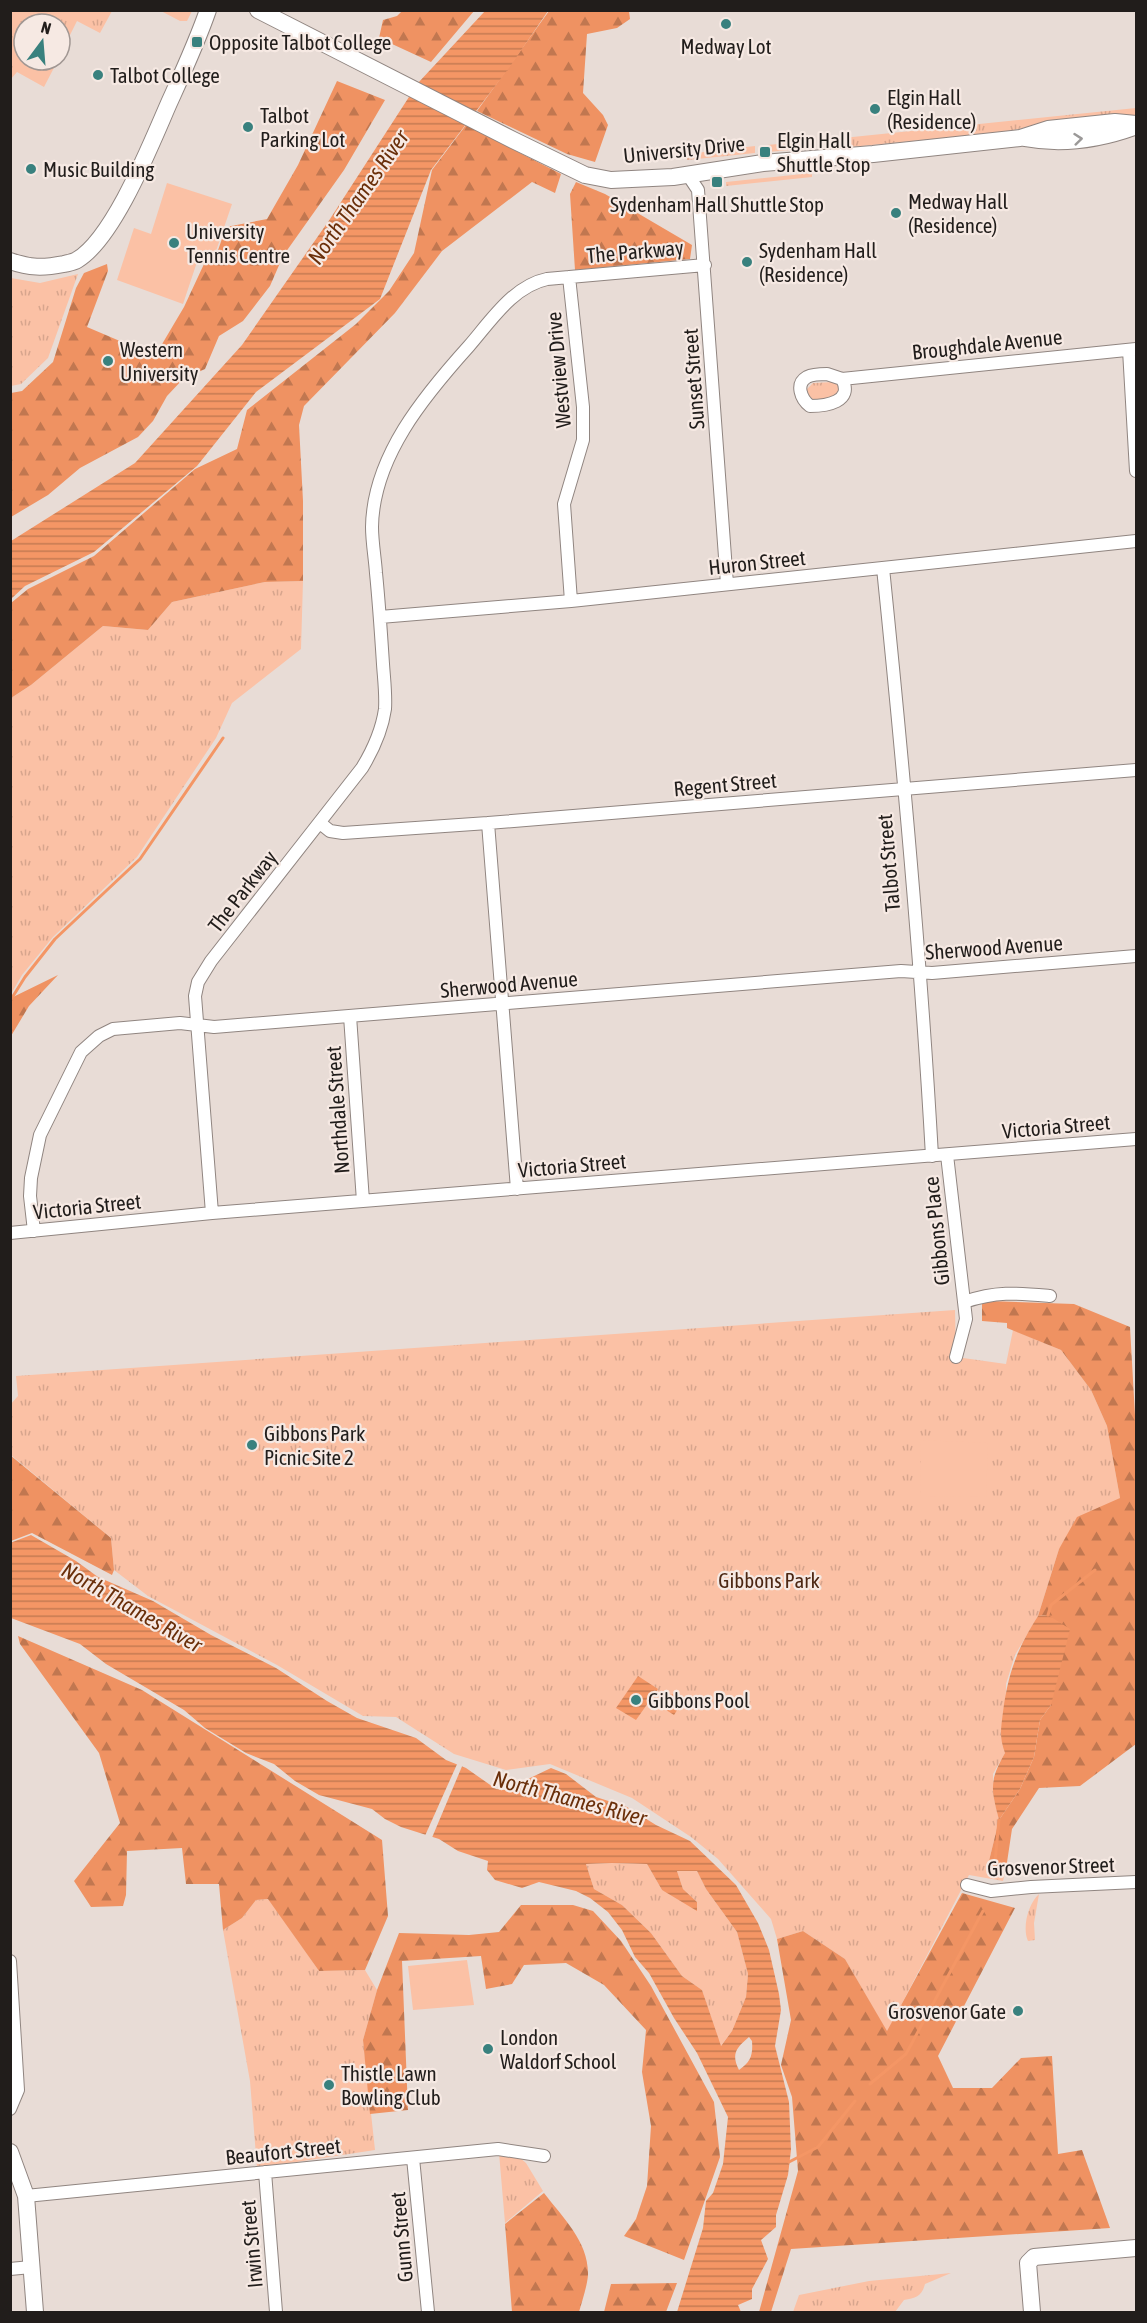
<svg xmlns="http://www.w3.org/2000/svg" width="1147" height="2323" font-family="'Asap Condensed',sans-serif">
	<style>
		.grass { fill: url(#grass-tufts) }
		.forest { fill: url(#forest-firs) }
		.pitch { fill: #fbc1a5 }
		.water { fill: url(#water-rules); fill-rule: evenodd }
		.pier { fill: #e8dcd6 }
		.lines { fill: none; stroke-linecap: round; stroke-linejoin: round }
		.stream { stroke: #f49665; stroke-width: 3 }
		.street-casing { stroke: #908580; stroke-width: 14 }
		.secondary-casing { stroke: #908580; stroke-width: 18 }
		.street { stroke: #fff; stroke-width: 12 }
		.secondary { stroke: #fff; stroke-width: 16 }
		.oneway { stroke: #9b9998 }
		.poi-dot { fill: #39817e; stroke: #f6e9e3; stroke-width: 2 }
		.labels { text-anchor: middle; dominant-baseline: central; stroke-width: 4.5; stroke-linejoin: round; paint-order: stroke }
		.poi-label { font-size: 21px; fill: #211d1b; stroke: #f6e9e3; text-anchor: start }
		.street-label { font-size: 21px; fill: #211d1b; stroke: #f6e9e3 }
		.park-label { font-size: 21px; fill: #4c2713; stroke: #f6e9e3 }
		.water-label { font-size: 22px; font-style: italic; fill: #6a2f0a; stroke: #f6e9e3 }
	</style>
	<defs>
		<pattern id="grass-tufts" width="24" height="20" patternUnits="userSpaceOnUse" patternTransform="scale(1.5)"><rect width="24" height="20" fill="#fbc1a5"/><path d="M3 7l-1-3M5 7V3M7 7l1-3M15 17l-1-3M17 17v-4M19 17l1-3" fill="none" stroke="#d7a58d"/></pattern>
		<pattern id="forest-firs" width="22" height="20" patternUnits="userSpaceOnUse" patternTransform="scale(1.5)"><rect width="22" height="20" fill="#ef9262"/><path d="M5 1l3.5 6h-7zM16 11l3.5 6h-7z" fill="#c17750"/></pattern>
		<pattern id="water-rules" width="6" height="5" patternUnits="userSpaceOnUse" patternTransform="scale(1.5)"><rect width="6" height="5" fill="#f49665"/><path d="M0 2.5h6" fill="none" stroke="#c57a52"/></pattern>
	</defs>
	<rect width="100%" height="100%" fill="#e8dcd6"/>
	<path class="grass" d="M11,10H112V11L100,33L77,21L60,55V24H24V60H58L44,87L17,72L11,79Z
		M161,11H192L187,21H180Z
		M1136,108V115L1045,123L1005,132L851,147H832L833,139Z
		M799,142L803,149L767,152V145Z
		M755,146V153L687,160V154Z
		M812,173V177L726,186V182Z
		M78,274L48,358L21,384L11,386V278L40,283Z
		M833,382L837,383C840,390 839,394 833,399L815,400L808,396L807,389L813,383Z
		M303,581L301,649L232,703L216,738L137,857L53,937L22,975L11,994V698L31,685L103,626L148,630L172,602L265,582Z
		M955,1310L956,1357L1006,1364L1013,1330L1061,1350L1091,1390L1107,1426L1120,1498L1059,1549L1038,1616L1015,1655L1006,1684L1005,1753L993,1774L994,1799L999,1820L988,1865L1006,1869L1003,1881L969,1875L887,2032L845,1959L803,1931L777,1939L771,1919L718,1859L691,1837L632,1798L550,1764L506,1770L454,1754L396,1717L363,1716L277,1665L148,1596L114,1570L111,1538L11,1455L10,1405L18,1396L16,1376Z
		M612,1863L647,1864L662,1890L697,1902L683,1889L677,1871H697L706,1889L737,1932L748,1974L746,1997L732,2031L720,2047L702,1990L682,1976L651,1933L622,1905L594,1889L586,1864Z
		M1039,1894L1034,1923L1035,1940L1028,1941C1022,1928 1028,1904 1039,1894Z
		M269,1899L319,1971L365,1970L377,1990L363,2040L375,2150L257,2168L250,2081L223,1930L242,1918L256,1900Z
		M499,2153L519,2157L526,2163L543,2191L505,2223Z
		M951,2273L925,2284C922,2296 916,2298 904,2300L895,2312H793L799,2295L869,2281Z"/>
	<path class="forest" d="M403,10H474V11L431,62L379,38L383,20L397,16Z
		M549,11H629L630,19L617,28L587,34L583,93L603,115L608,125L595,162L567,154L477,111Z
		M337,81L385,100L344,170L283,256L270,286L243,321L219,336L205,369L183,379L167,396L153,421L138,437L80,468L48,495L11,517V393L22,391L53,362L76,288L84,273L107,264L108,271L87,327L155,356L184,307L204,264L214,262L226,227L267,219L298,165Z
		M466,125L561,174L555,193L532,182L442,251L395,313L304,406L299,425L303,501V581L265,582L172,602L148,630L103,626L31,685L11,698V603L28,589L94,556L195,469L237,449L247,410L356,324L389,291L414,253L432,170Z
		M576,182L605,194L692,245L690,259L575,270L570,194Z
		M58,975L29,1006L11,1036V998Z
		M989,1301L1074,1304L1130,1327L1136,1433V1744L1080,1786L1039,1788L1012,1829L1006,1869L988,1865L999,1820L1020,1789L1034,1757L1040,1720L1051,1705L1048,1615L1038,1616L1059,1549L1077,1517L1120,1498L1107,1426L1091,1390L1061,1350L1007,1328V1323L982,1321V1303Z
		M10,1455L111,1538L114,1570L112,1575L32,1533L11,1541Z
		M18,1636L142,1690L382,1840L388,1916L365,1970L319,1971L268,1899L256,1900L242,1918L223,1930L219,1884H186L182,1848L127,1851L126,1895L123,1906L91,1907L74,1881L120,1823L99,1753L20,1644Z
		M962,1893L1015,1908L938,2056L953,2088H992L1021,2058L1052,2056L1058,2154L1082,2150L1110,2228L791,2249L771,2312H759L798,2171L792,2097L781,2065L791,2020L777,1939L803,1931L845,1959L887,2031Z
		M521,1905H573L593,1911L621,1941L651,1986L714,2102L720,2157L684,2260L624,2236L636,2219L647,2186L651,2126L642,2072L646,2030L604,1985L566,1963L524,1965L512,1984L486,1989L481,1956L402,1961L408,2110L370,2114L363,2040L377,1990L399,1933L469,1935L499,1932Z
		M544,2193C563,2218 589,2242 588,2275C587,2287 582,2301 579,2312H512L505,2224Z
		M677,2283L666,2312H604L611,2284Z"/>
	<path class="pitch" d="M167,183L232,204L214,257L200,253L183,304L117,280L134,228L151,234Z
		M921,1440L988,1443L986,1497L920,1496Z
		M467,1960L474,2005L413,2010L408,1966Z"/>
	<path class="water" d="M485,11H548L509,68L431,170L380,299L256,392L197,466L94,552L25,586L11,599V541L135,463L242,345L330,219L418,83Z
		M31,1535L76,1561L98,1577L153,1601L211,1635L276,1668L327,1701L357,1718L416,1738L446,1760L466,1768L496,1789L505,1790L551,1768L566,1774L596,1797L627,1807L656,1825L690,1841L736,1885L758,1923L769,1950L779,1994L781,2010L775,2046L789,2102L791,2150L788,2175L776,2215V2227L761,2240L768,2259L752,2289V2299L738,2305L741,2312H677L703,2228L706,2201L713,2193L723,2164L728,2117L697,2053L674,2018L649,1973L635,1957L622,1930L608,1912L590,1898L576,1891L539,1882L522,1888L495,1880L487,1870L488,1861L458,1851L439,1839L401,1827L385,1819L372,1809L319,1795L295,1781L274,1764L246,1753L205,1728L184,1710L106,1664L80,1644L11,1618L10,1543ZM612,1863L647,1864L662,1890L697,1911V1902L683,1889L677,1871H697L706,1889L737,1932L748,1974L746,1997L732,2031L721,2046L702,1990L682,1976L651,1933L622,1905L594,1889L586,1864ZM749,2037L752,2041C753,2055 751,2062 739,2070C731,2054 736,2048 749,2037Z
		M1048,1615L1070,1629L1051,1705L1040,1720L1034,1757L1020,1789L999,1820C991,1789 989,1781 1005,1753C999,1737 1001,1728 1003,1712C1008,1673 1017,1649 1038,1616Z
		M638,1676L658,1689L636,1720L616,1708Z
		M672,1694L683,1701L674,1715L663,1708Z"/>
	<path class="pier" d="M458,1762L463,1764L431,1840L424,1838Z"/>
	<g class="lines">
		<path class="stream" d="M10,1001L25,977L55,939L140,859L223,738
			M1048,1615L1051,1605L1095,1570
			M995,1862L999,1820
			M870,2084L906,2054L983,1911
			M789,2162L818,2147L855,2101"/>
		<g class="street-casing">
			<path id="street" d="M688,175L698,190L727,584
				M569,277L583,407V440L564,504L571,601
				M1129,350L1136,471
				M827,374L842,379C854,402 826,406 810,406C801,399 795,384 807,377C813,374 821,374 827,374Z
				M842,379L1136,349
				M883,568C903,763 921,960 932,1156
				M380,617L571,601L1136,541
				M320,823L330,831L343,833L488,823L1136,770
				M488,823L517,1189
				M350,1016L363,1201
				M947,1155L966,1319L956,1357
				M212,1213L195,996L198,982L211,961L362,768C373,750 382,730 385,709C386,694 384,679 383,664C381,633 379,603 376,573C375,558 372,542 372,527C373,457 424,396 469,346C490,322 513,286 547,279L705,265
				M34,1231L30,1196L31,1178L40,1135L81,1052L99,1036L113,1029L180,1023L214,1027L901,971L932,973L1136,956
				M10,1233L212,1213L1136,1139
				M964,1302C997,1291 1016,1293 1050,1296
				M967,1885L991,1891L1031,1887L1136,1882
				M10,1961L18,2090L10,2109
				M413,2158L428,2312
				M265,2172L276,2312
				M26,2196L498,2149L544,2156
				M10,2269L31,2267"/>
		</g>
		<g class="secondary-casing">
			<path id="secondary" d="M258,10L513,140L585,175L611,180L673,177L763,163L873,154L1020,138L1048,129L1115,122L1136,124
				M1024,138C1061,145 1098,140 1134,127
				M10,261C30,268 43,268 64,264C68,263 74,262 77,260C114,238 151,144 169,103C183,72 197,42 208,10
				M10,2152L26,2196L35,2312
				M1032,2312L1028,2263L1034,2257L1136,2248"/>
		</g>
		<use href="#street" class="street"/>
		<use href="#secondary" class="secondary"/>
	</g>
	<defs><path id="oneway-chevron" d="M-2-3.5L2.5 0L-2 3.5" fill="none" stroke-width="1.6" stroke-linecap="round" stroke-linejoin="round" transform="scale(1.5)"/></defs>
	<use class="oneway" href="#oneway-chevron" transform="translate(1078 139) rotate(-6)"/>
	<g class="poi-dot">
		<circle cx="726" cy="24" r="6"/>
		<rect x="191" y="36" width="12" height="12" rx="3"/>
		<circle cx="98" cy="75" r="6"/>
		<circle cx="875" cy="109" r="6"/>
		<circle cx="248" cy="127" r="6"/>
		<rect x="759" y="146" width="12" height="12" rx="3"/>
		<circle cx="31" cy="169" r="6"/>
		<rect x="711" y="176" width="12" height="12" rx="3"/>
		<circle cx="896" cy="213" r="6"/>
		<circle cx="174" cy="243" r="6"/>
		<circle cx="747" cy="262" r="6"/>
		<circle cx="108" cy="361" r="6"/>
		<circle cx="252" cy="1445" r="6"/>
		<circle cx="636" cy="1700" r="6"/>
		<circle cx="1018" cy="2011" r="6"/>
		<circle cx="488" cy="2049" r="6"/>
		<circle cx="329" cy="2085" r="6"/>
	</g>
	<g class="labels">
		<g class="poi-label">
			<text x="209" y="42">Opposite Talbot College</text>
			<text x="726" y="46" text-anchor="middle">Medway Lot</text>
			<text x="110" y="75">Talbot College</text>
			<text x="887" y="97">Elgin Hall<tspan x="887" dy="24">(Residence)</tspan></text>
			<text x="260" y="115">Talbot<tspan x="260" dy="24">Parking Lot</tspan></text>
			<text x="777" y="140">Elgin Hall<tspan x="777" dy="24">Shuttle Stop</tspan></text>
			<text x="43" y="169">Music Building</text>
			<text x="908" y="201">Medway Hall<tspan x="908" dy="24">(Residence)</tspan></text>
			<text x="717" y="204" text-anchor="middle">Sydenham Hall Shuttle Stop</text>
			<text x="186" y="231">University<tspan x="186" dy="24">Tennis Centre</tspan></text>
			<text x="759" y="250">Sydenham Hall<tspan x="759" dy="24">(Residence)</tspan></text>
			<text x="120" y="349">Western<tspan x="120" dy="24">University</tspan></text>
			<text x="264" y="1433">Gibbons Park<tspan x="264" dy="24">Picnic Site 2</tspan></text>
			<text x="648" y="1700">Gibbons Pool</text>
			<text x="1006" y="2011" text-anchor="end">Grosvenor Gate</text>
			<text x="500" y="2037">London<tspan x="500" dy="24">Waldorf School</tspan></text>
			<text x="341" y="2073">Thistle Lawn<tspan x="341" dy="24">Bowling Club</tspan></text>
		</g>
		<g class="street-label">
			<text transform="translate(684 149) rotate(-6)">University Drive</text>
			<text transform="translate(635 251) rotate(-5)">The Parkway</text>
			<text transform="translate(987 344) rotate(-6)">Broughdale Avenue</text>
			<text transform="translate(558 370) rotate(-95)">Westview Drive</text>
			<text transform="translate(693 379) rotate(-94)">Sunset Street</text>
			<text transform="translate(757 562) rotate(-6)">Huron Street</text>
			<text transform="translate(725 784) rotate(-5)">Regent Street</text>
			<text transform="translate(888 863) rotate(-95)">Talbot Street</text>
			<text transform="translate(242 891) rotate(-52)">The Parkway</text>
			<text transform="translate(994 947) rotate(-4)">Sherwood Avenue</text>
			<text transform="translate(509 984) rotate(-5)">Sherwood Avenue</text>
			<text transform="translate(337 1110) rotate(-94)">Northdale Street</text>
			<text transform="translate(1056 1126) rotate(-5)">Victoria Street</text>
			<text transform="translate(572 1165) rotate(-5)">Victoria Street</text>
			<text transform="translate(87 1206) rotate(-6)">Victoria Street</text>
			<text transform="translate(936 1231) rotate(-96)">Gibbons Place</text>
			<text transform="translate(1051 1866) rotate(-2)">Grosvenor Street</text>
			<text transform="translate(283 2151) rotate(-6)">Beaufort Street</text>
			<text transform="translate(401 2237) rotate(-95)">Gunn Street</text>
			<text transform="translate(251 2244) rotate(-95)">Irwin Street</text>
		</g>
		<g class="park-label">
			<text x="769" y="1580">Gibbons Park</text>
		</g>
		<g class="water-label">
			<text transform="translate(358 197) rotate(-55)">North Thames River</text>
			<text transform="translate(132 1607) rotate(30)">North Thames River</text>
			<text transform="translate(570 1798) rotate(15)">North Thames River</text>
		</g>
	</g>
	<rect width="1147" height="2323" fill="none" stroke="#211d1b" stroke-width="24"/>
	<g transform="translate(42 42) rotate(16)"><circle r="28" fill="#f6e9e3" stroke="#a19793" stroke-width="1.5"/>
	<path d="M0-4.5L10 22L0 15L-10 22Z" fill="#39817e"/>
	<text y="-9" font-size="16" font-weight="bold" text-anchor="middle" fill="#211d1b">N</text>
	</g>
</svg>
